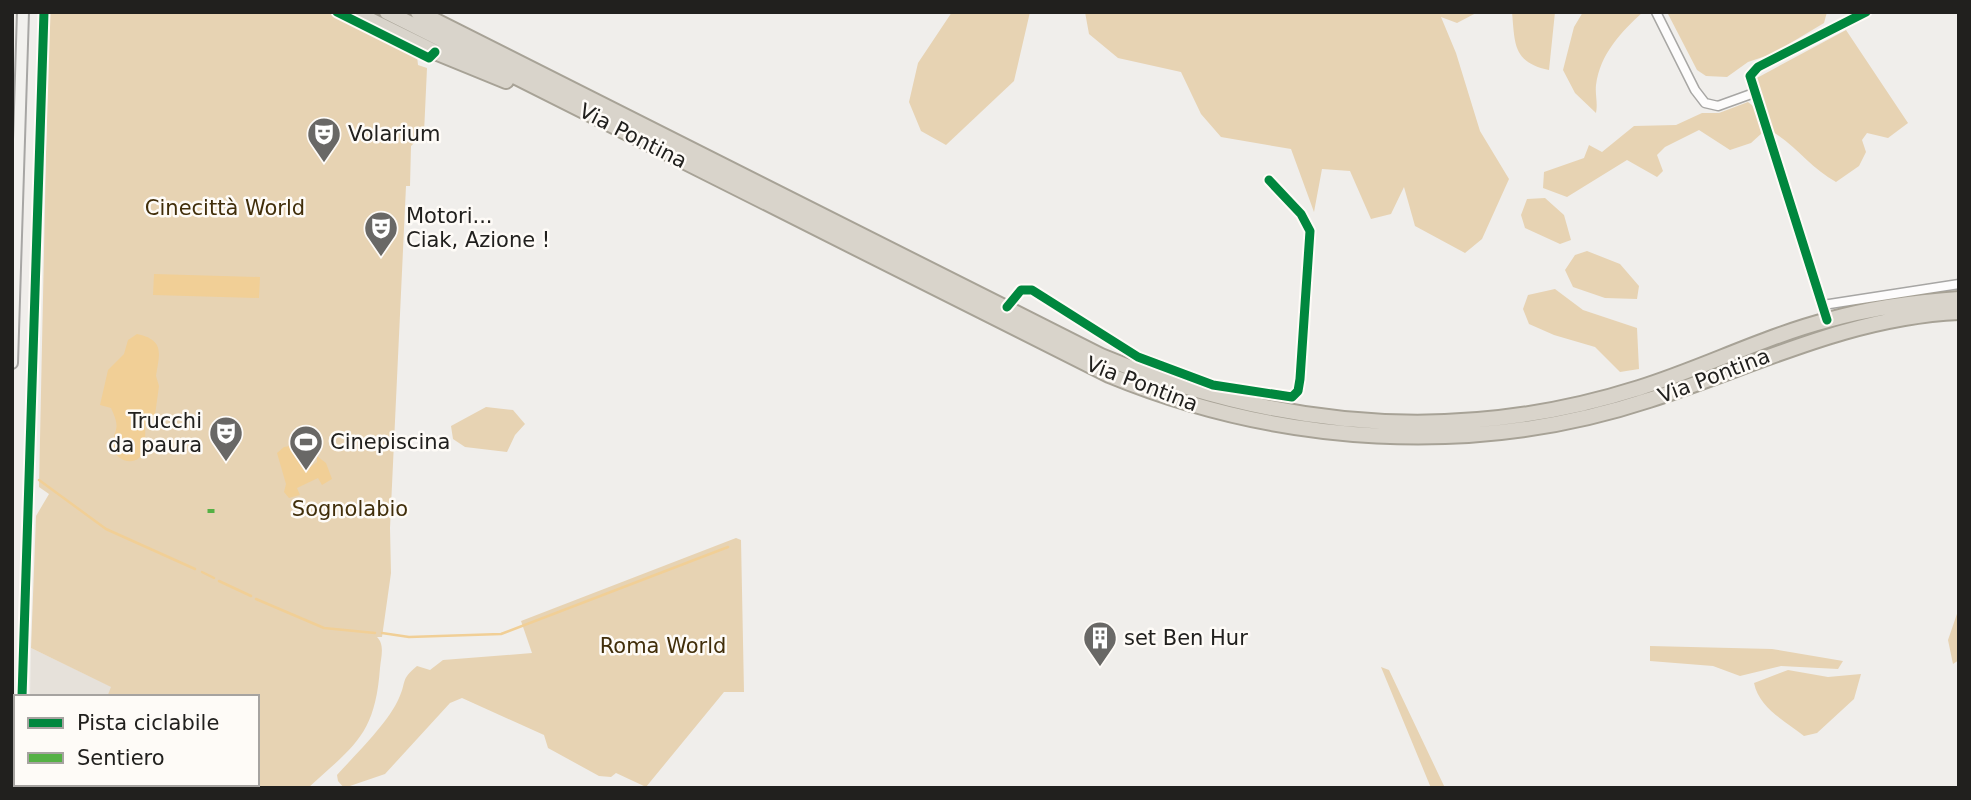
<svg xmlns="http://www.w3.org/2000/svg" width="1971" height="800" font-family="'DejaVu Sans',sans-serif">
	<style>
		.built { fill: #e6e1da }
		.green { fill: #e7d3b3 }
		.water { fill: #f1cf96 }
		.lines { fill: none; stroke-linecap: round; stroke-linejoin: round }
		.stream { stroke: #f1cf96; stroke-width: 2.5 }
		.street-casing { stroke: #a7a6a4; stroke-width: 11 }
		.secondary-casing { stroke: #a7a6a4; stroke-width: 14 }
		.highway-casing { stroke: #a7a296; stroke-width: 18 }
		.street { stroke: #fdfcfc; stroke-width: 8 }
		.secondary { stroke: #f2f1ee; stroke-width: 10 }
		.highway { stroke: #d9d4cb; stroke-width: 14 }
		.quiet { stroke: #55b145; stroke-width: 7; stroke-dasharray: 14 7; stroke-linecap: butt }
		.cycleway-casing { stroke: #fefbf7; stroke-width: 13 }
		.cycleway { stroke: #00873e; stroke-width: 9 }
		.labels { text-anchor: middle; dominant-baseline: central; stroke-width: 5; stroke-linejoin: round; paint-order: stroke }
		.poi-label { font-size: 21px; fill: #21201e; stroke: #fefbf7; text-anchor: start }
		.street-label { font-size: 21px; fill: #21201e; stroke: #fefbf7 }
		.park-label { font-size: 21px; fill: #412e0a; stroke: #fefbf7 }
	</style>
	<rect width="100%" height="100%" fill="#f0eeeb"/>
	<path class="built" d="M31,648L112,687L107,697H30Z"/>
	<path class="green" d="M49,12H329L417,56L418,65L427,68L424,133L411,146L410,186H406L390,528L391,573L382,637H377C385,645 381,657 380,668C375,735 355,745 308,788H218L217,784H257V697H107L111,687L31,648L36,516L49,494L39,487Z
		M952,12H1030L1014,81L946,145L921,131L909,102L918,63Z
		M1085,12H1478L1457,23L1441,17L1456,53L1480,131L1509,179L1482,239L1465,253L1415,226L1404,187L1391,214L1371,219L1350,171L1322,169L1314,212L1291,149L1221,137L1201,114L1181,72L1118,58L1089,34Z
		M1512,12H1555L1549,70C1513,62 1515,45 1512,12Z
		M1583,12H1643C1621,32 1600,54 1596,85C1595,95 1598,103 1596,113L1575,93L1563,70L1574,27Z
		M1667,12H1827L1824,23L1772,54L1748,62L1727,77L1706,76L1697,70Z
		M1846,30L1908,123L1888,138L1867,133L1862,140L1866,152L1859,166L1836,182C1812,169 1796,146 1773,132L1755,79Z
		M1748,102L1753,106L1762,133L1751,143L1730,150L1699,130L1665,147L1657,155L1663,171L1657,177L1627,160L1567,197L1543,188L1544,172L1584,158L1589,145L1602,152L1634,126L1676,125L1702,113H1719Z
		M1545,198L1564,215L1571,240L1560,244L1525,228L1521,215L1527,199Z
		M1587,251L1620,264L1639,286L1637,299L1605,298L1573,287L1565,270L1575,255Z
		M1555,289L1583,310L1637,328L1639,369L1620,372L1595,347L1554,335L1529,324L1523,309L1528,295Z
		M486,407L513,410L525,424L515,435L507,452L465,447L453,439L451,426Z
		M736,538L741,540L744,692H724L646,787L616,773L611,777L599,776L548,748L544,735L462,698L450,703L385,774L344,788L338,781L337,775C355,755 389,722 399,698C407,681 400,680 417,666L430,670L443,660L532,653L521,621Z
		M1959,608V660L1953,664L1948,640Z
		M1650,646L1772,649L1843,661L1838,669L1781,666L1740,676L1713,666L1650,661Z
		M1381,667L1389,670L1445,788H1431Z
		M1788,670L1828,677L1861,674L1854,699L1817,733L1804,736C1785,721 1759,708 1754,683Z"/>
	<path class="water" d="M154,274L260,277L259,298L153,295Z
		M137,334C166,340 159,355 156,376L159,386L155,415H145C145,426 146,439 144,449C139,469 115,462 112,446C115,426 121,430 111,408L100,405L108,370L124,354L128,340Z
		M303,444L314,454L309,453L305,465L309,468L317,462V456L326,463L332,479L322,485L318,478L297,488L300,495L289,498L284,492L286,484L277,453L284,447Z"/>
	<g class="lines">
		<path class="stream" d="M39,480L106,529L195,569
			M202,572L214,578
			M219,581L251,596
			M256,599L324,628L375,633
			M382,633L409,637L501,634L728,547"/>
		<g class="street-casing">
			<path id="street" d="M337,12L429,58L435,52
				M1656,12L1695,90L1705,103L1718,106L1754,93
				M1823,305L1959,284
				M1007,307L1021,290H1032L1138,357L1213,385L1292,397L1298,391L1300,379L1310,231L1301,214L1269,180
				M1827,320L1750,76L1758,67L1866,12
				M22,697L44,12
				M12,762L16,764
				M135,784L142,788
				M160,784L167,788
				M18,788V784"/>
		</g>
		<g class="secondary-casing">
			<path id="secondary" d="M12,363L23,12
				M12,709V722"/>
		</g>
		<g class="highway-casing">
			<path id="highway" d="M354,12L435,52L506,81
				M387,12L1109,375C1279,445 1473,458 1649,400C1752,367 1848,317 1959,312
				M418,12L1101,356C1277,429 1456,446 1639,388C1703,368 1763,337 1828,320C1871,308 1915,302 1959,299"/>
		</g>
		<use href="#street" class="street"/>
		<use href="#secondary" class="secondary"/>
		<use href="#highway" class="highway"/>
		<path class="quiet" d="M211,513V509"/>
		<g class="cycleway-casing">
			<path id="cycleway" d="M337,12L429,58L435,52
				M1007,307L1021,290H1032L1138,357L1213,385L1292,397L1298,391L1300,379L1310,231L1301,214L1269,180
				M1827,320L1750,76L1758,67L1866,12
				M22,697L44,12"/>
		</g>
		<use href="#cycleway" class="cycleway"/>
	</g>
	<defs>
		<g id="theatre-pin" transform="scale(1.75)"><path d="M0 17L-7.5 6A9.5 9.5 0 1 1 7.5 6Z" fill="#696866" stroke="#fefbf7"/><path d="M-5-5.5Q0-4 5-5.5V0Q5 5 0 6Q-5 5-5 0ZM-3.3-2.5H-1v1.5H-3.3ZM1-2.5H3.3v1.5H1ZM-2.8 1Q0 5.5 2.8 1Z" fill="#fff"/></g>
		<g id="stadium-pin" transform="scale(1.75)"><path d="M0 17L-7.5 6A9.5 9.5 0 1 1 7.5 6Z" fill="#696866" stroke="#fefbf7"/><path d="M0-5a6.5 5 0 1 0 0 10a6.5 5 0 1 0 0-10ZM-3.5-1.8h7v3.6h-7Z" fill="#fff"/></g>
		<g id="building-pin" transform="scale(1.75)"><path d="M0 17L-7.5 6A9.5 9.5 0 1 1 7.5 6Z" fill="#696866" stroke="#fefbf7"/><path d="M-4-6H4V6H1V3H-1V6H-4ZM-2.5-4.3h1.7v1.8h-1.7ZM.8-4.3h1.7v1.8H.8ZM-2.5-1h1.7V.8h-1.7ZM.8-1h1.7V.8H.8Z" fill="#fff"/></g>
	</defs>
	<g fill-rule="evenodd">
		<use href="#theatre-pin" x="324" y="134"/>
		<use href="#theatre-pin" x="381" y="228"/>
		<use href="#theatre-pin" x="226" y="433"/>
		<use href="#stadium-pin" x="306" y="442"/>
		<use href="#building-pin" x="1100" y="638"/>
	</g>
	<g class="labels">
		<g class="poi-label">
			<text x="348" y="134">Volarium</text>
			<text x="406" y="216">Motori...<tspan x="406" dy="24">Ciak, Azione !</tspan></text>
			<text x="202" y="421" text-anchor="end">Trucchi<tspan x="202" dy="24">da paura</tspan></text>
			<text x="330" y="442">Cinepiscina</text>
			<text x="1124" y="638">set Ben Hur</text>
		</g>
		<g class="street-label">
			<text transform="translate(633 136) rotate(27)">Via Pontina</text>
			<text transform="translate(1714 376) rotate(-21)">Via Pontina</text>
			<text transform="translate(1142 384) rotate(21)">Via Pontina</text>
		</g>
		<g class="park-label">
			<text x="225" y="208">Cinecittà World</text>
			<text x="350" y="509">Sognolabio</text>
			<text x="663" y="646">Roma World</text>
		</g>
	</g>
	<rect width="1971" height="800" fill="none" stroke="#21201e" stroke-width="28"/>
	<rect x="14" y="695" width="245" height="91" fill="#fefbf7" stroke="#a6a3a0" stroke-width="2"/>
	<rect x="28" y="718" width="35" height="10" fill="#00873e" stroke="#a6a3a0" stroke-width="2"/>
	<text x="77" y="730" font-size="21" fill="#21201e">Pista ciclabile</text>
	<rect x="28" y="753" width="35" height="10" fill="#55b145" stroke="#a6a3a0" stroke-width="2"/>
	<text x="77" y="765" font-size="21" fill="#21201e">Sentiero</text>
</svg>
